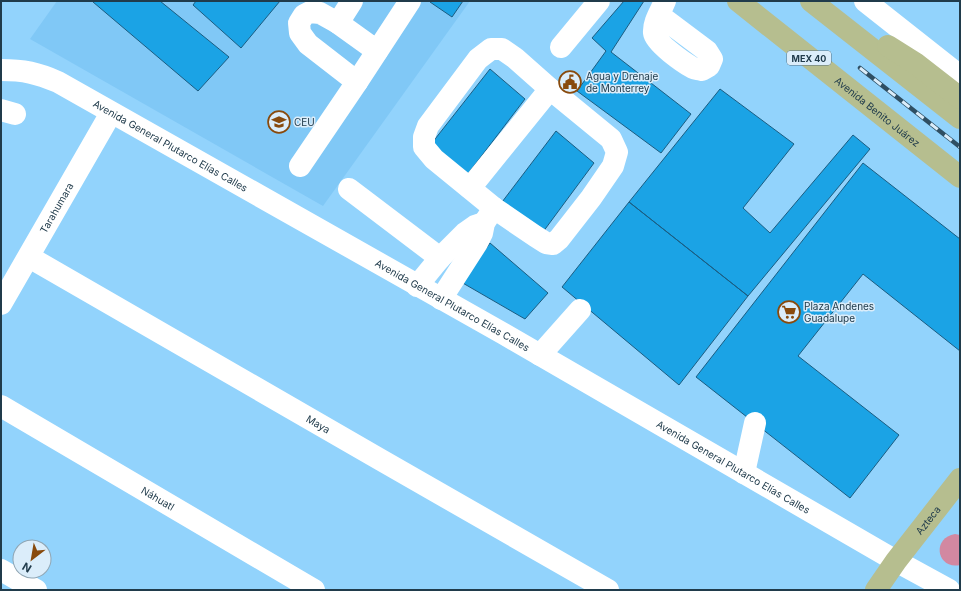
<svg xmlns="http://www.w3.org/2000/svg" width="961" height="591" font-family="Inter,sans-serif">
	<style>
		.built { fill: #80c8f6 }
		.green { fill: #d288a1 }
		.building { fill: #1ba3e5; stroke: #1b5d82 }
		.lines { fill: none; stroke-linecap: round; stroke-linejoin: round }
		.minor { stroke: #fff; stroke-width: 22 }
		.major { stroke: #b6be8f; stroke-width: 22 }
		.rail-casing { stroke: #2f4f63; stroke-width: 4.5 }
		.rail { stroke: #dbedfa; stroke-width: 3; stroke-dasharray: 9; stroke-linecap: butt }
		.labels { text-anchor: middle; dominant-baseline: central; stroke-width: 3; stroke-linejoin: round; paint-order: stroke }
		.shield { fill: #dbedfa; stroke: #587080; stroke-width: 1 }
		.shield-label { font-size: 9px; font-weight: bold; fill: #203b4b }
		.poi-label { font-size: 10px; fill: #203b4b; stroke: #dbedfa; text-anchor: start }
		.street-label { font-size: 10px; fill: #203b4b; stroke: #dbedfa }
	</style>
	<rect width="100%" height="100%" fill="#92d3fc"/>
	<path class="built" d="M57,1H470L323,206L30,39Z"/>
	<path class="green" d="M955,534L960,535V565C937,570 931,538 955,534Z"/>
	<path class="building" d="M94,1H160L229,57L198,91L93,2Z
		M196,1H280L241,48L193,5Z
		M430,1H463L452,17L430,2Z
		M624,1H644L611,52L691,114L661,153L577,91L606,51L592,38Z
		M490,69L525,99L467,175L428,148Z
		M720,89L794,144L743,208L770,233L853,135L870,149L748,296L629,202Z
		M556,131L594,163L540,236L499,206Z
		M863,163L960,239V351L863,274L798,356L899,435L850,498L696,377Z
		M629,202L748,296L679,385L562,287Z
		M490,243L548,293L525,319L461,282Z"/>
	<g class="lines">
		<g class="minor">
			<path d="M865,1L960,76"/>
			<path d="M659,15L707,51L712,59L709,66L702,70C699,69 695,69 693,68C684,63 655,43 654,33C653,22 661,11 665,1"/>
			<path d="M338,23L352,1"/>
			<path d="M561,47L599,1"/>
			<path d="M491,49H502L515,58L550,89L611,139L617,152L613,166L591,198L559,239L553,244L546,243L535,236L494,208L434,159L424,147V137L428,126L478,59Z"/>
			<path id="s1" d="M1,70C24,70 37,73 58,82L504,334L896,561L949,590"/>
			<path d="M357,82L308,44L300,33L299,23L304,15L310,12L320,13L338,23L377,51"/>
			<path d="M1,110L15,114"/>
			<path d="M300,166L357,82L410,1"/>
			<path d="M470,188L550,89"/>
			<path d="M349,189L440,258"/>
			<path id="s2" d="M29,257L381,460L608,590"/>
			<path d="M417,286L440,258L465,233L475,226L484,223"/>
			<path d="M441,299L477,243L482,233L484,223L494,208"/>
			<path id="s3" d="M1,304L111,113"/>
			<path d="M540,355L580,310"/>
			<path id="s4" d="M1,406L314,590"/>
			<path d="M744,473L755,423"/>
			<path d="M1,570L36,590"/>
		</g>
		<g class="major">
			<path id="s5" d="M738,1L960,177"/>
			<path d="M811,1L960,118"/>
			<path d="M888,46L915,63L960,98"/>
			<path id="s6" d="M876,590L896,561L960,479"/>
		</g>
		<g class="rail-casing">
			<path id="rail" d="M860,68L960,147"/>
		</g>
		<use href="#rail" class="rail"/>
	</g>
	<defs>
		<g id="civic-ring" transform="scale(1.15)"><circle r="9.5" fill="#dbedfa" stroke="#884a0d" stroke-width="1.5"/><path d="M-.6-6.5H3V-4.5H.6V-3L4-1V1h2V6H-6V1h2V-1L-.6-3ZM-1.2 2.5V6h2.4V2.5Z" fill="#884a0d"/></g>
		<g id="school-ring" transform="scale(1.15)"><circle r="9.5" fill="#dbedfa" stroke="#884a0d" stroke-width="1.5"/><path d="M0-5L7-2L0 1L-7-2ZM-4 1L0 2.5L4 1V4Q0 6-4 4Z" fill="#884a0d"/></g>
		<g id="supermarket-ring" transform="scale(1.15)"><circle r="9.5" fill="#dbedfa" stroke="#884a0d" stroke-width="1.5"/><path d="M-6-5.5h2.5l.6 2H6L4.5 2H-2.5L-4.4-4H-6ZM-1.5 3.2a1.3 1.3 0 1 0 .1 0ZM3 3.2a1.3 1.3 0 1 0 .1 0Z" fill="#884a0d"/></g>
	</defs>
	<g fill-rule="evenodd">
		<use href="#civic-ring" x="570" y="82"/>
		<use href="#school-ring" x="279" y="122"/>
		<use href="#supermarket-ring" x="789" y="312"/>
	</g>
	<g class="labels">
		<rect class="shield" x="787" y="51" width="44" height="14" rx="3"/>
		<g class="shield-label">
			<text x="809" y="58">MEX 40</text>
		</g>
		<g class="poi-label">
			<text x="586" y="76">Agua y Drenaje<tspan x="586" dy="12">de Monterrey</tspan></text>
			<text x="294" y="122">CEU</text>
			<text x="804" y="306">Plaza Andenes<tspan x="804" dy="12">Guadalupe</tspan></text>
		</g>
		<g class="street-label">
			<text stroke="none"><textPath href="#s5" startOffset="178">Avenida Benito Juárez</textPath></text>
			<text stroke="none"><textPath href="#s1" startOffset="188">Avenida General Plutarco Elías Calles</textPath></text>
			<text stroke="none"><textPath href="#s3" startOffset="111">Tarahumara</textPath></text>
			<text stroke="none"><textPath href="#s1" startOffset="512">Avenida General Plutarco Elías Calles</textPath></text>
			<text stroke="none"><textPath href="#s2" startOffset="334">Maya</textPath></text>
			<text stroke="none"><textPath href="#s1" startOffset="836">Avenida General Plutarco Elías Calles</textPath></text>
			<text stroke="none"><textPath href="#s4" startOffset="182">Náhuatl</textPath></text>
			<text stroke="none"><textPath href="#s6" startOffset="87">Azteca</textPath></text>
		</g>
	</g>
	<rect width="961" height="591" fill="none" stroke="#203b4b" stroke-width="4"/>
	<g transform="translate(32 559) rotate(211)"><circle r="19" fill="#dbedfa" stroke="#90a6b4"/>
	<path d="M0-3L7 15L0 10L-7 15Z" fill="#884a0d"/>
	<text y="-6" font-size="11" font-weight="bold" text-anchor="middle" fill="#203b4b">N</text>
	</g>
</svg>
